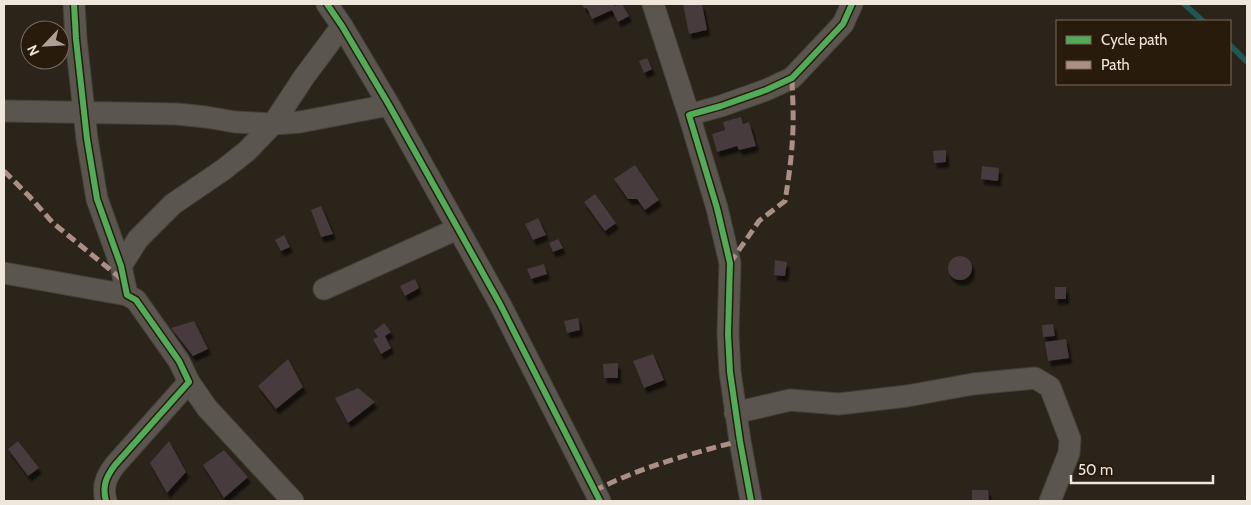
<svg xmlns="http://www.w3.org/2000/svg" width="1251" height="505" font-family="Cabin,sans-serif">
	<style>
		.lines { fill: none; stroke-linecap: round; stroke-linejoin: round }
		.stream { stroke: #215656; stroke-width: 5.5 }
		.building { fill: #463a3e; filter: url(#shadow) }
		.minor-casing { stroke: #47403a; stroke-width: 23 }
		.minor { stroke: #5a554e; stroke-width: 21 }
		.quiet { stroke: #ac8f84; stroke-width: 5; stroke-dasharray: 10 5; stroke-linecap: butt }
		.cycleway-casing { stroke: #281b0b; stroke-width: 9 }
		.cycleway { stroke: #51ab58; stroke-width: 6 }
	</style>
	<defs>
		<filter id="shadow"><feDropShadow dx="3" dy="5.5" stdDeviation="1" flood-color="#0009"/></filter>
	</defs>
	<rect width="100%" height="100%" fill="#2b241b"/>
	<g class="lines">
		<path class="stream" d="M1184,4L1203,21
			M1230,45L1247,62"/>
	</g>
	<path class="building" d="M582,4H614V6L622,4L629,16L618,22L612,10L592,19L587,8H584Z
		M683,4H702L707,30L689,34Z
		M647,58L652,69L644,73L639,61Z
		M741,117L743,124L749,122L756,146L739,150L737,146L717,152L712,134L725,130L723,122Z
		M946,150V162L934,163L933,151Z
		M635,165L659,200L645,210L637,199H628L614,179Z
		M982,166L999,168L998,181L981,179Z
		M595,194L616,223L605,231L584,202Z
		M321,206L333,234L321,237L311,210Z
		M538,218L546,235L533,240L525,224Z
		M284,235L290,247L281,251L275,240Z
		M558,239L563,248L553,252L549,243Z
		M948 268a12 12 0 1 1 24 0a12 12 0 1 1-24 0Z
		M775,260L787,262L785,276L774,275Z
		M544,264L547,274L531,279L527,269Z
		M415,279L419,288L405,296L400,286Z
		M1055,287H1066V299H1055Z
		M578,318L580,330L567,333L564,321Z
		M194,321L208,349L193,356L171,328Z
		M384,323L391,332L385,336L391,348L381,354L373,339L378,337L374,331Z
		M1053,324L1055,336L1043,337L1042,325Z
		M1066,339L1069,358L1048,361L1045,342Z
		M653,354L664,380L644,388L633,361Z
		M288,359L303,387L276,409L258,386Z
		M618,363V378H604L603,364Z
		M358,388L375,402L348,423L335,398Z
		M18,441L39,468L28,476L8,449Z
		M169,441L186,472L167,493L150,463Z
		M224,450L248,477L224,498L203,465Z
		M972,490H988L989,501H972Z"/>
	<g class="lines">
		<g class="minor-casing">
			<path id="minor" d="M74,4L76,39L87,139L97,199L121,266L127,295L136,300L179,361L189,382L115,465C106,477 102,486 106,501
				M327,4L342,26L389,105L500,304L600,501
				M653,4L689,115
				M4,111L177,114L206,117L235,122L273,124L300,122L389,105
				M121,266L138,239L173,204L223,170L247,151L273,124L304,77L342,26
				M4,273L127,295
				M324,289L457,229
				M189,382L207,408L293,501
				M735,413L790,400L839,404L907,396L973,384L1035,378L1050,387L1070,439L1069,453L1050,501
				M751,501L740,441L730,372L728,334L730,263L717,208L689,115L721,106L766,90L792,78L843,24L852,4"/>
		</g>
		<use href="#minor" class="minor"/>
		<path class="quiet" d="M4,171L29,196L53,223L124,281
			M730,263L759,221L785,201C790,171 794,139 793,109C793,98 792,88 792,78
			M594,491C641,467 689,454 740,441"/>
		<g class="cycleway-casing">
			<path id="cycleway" d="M74,4L76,39L87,139L97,199L121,266L127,295L136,300L179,361L189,382L115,465C106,477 102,486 106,501
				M327,4L342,26L389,105L500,304L600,501
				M751,501L740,441L730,372L728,334L730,263L717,208L689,115L721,106L766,90L792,78L843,24L852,4"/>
		</g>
		<use href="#cycleway" class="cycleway"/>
	</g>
	<rect width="1251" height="505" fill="none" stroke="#efe6dc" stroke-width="10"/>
	<rect x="1056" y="20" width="175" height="65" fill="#281b0b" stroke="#786c5f"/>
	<rect x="1066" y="36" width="25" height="8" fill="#51ab58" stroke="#786c5f"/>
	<text x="1101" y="45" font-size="15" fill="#efe6dc">Cycle path</text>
	<rect x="1066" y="61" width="25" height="8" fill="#ac8f84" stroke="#786c5f"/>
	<text x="1101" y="70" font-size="15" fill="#efe6dc">Path</text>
	<g transform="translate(45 45) rotate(245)"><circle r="24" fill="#281b0b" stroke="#786c5f"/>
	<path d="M0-4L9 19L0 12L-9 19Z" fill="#aaa298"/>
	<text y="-8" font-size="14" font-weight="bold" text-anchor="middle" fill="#efe6dc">N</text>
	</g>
	<path d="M1071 475v8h142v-8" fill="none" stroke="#efe6dc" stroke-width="2.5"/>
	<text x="1078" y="475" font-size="15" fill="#efe6dc" stroke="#281b0b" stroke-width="4" paint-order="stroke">50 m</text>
</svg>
